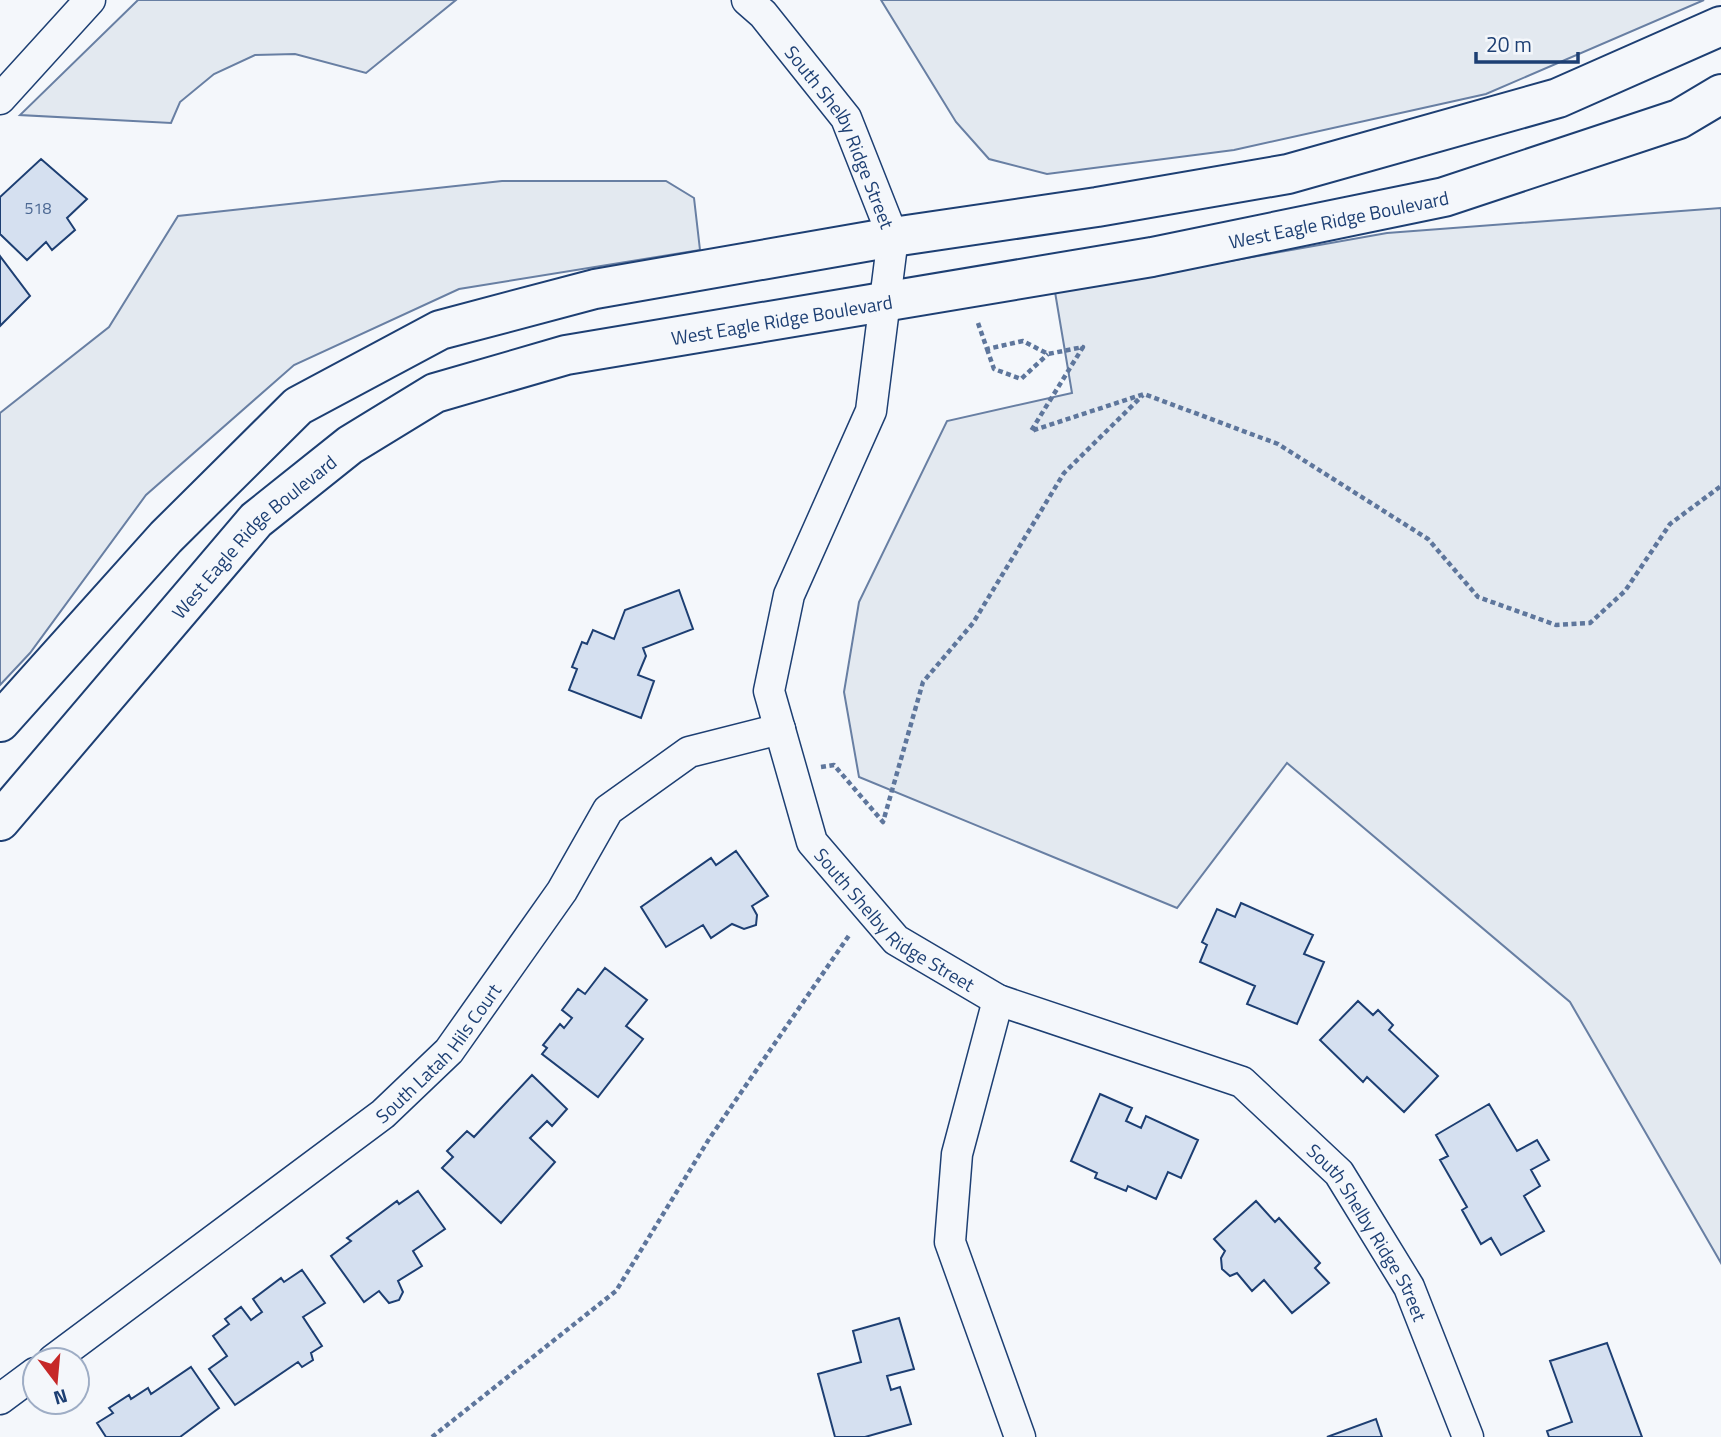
<svg xmlns="http://www.w3.org/2000/svg" width="1721" height="1437" font-family="'Titillium Web',sans-serif">
	<style>
		.green { fill: #e3e9f0; stroke: #687fa3; stroke-width: 2 }
		.building { fill: #d5e0f0; stroke: #1d3f73; stroke-width: 2 }
		.lines { fill: none; stroke-linecap: round; stroke-linejoin: round }
		.street-casing { stroke: #1d3f73; stroke-width: 33 }
		.secondary-casing { stroke: #1d3f73; stroke-width: 42 }
		.path { stroke: #5e769c; stroke-width: 4.5; stroke-dasharray: 5 3.5; stroke-linecap: butt }
		.street { stroke: #f4f7fb; stroke-width: 30 }
		.secondary { stroke: #f4f7fb; stroke-width: 38 }
		.labels { text-anchor: middle; dominant-baseline: central; stroke-width: 5; stroke-linejoin: round; paint-order: stroke }
		.number-label { font-size: 16px; fill: #4b6792 }
		.street-label { font-size: 19px; fill: #1d3f73; stroke: #f4f7fb }
	</style>
	<rect width="100%" height="100%" fill="#f4f7fb"/>
	<path class="green" d="M138,0H456L366,73L295,54L255,55L214,74L180,102L171,123L20,115Z
		M881,0H1704L1486,94L1234,150L1047,174L989,159L956,122Z
		M502,181H666L694,198L700,250L459,289L294,365L146,495L30,653L0,685V413L109,327L178,216Z
		M1721,208V1263L1570,1002L1287,763L1177,908L859,777L844,692L859,602L947,421L1072,393L1055,292L1387,233Z"/>
	<path class="building" d="M41,159L87,199L67,218L75,230L52,250L46,242L27,260L0,234V197Z
		M0,256L30,296L0,326Z
		M679,590L693,629L643,648L646,656L638,675L654,681L641,718L569,690L577,669L572,667L582,642L587,644L593,630L614,639L625,610Z
		M736,851L768,896L752,906L757,915L756,925L744,929L732,924L711,938L703,925L666,947L641,907L711,858L716,865Z
		M1241,903L1313,935L1304,954L1324,962L1297,1024L1247,1004L1255,986L1200,962L1207,945L1202,942L1217,909L1235,917Z
		M605,968L647,1000L626,1026L643,1039L598,1097L542,1054L547,1048L543,1045L560,1024L564,1028L572,1018L562,1010L578,989L585,994Z
		M1358,1001L1373,1015L1378,1010L1393,1025L1389,1030L1438,1076L1404,1112L1367,1077L1363,1082L1320,1040Z
		M532,1075L567,1109L552,1126L547,1121L530,1138L555,1162L501,1223L442,1168L453,1157L447,1151L467,1131L474,1137Z
		M1100,1094L1132,1108L1126,1121L1141,1128L1146,1116L1198,1140L1181,1178L1168,1172L1156,1199L1128,1186L1126,1191L1095,1178L1097,1173L1071,1161Z
		M1489,1104L1517,1151L1537,1140L1549,1160L1531,1170L1540,1186L1524,1196L1544,1231L1501,1255L1491,1238L1481,1244L1462,1210L1467,1207L1440,1160L1448,1156L1436,1135Z
		M418,1191L445,1229L413,1251L422,1266L398,1281L403,1292L399,1300L389,1303L379,1291L364,1302L331,1256L351,1241L347,1238L397,1201L399,1204Z
		M1256,1201L1275,1222L1279,1218L1320,1263L1315,1268L1329,1283L1292,1313L1264,1280L1252,1291L1237,1273L1230,1276L1222,1269L1221,1258L1225,1251L1214,1239Z
		M302,1270L325,1303L303,1317L322,1346L311,1353L313,1360L302,1367L298,1362L235,1405L209,1369L227,1356L213,1336L229,1324L225,1319L241,1307L251,1320L262,1312L253,1299L281,1278L284,1282Z
		M899,1318L914,1369L887,1376L891,1390L900,1387L911,1424L865,1437H835L818,1374L861,1362L853,1331Z
		M1607,1343L1642,1437H1549L1547,1431L1572,1422L1550,1361Z
		M191,1367L219,1408L180,1437H106L97,1423L113,1413L109,1408L129,1395L131,1399L148,1388L151,1394Z
		M1376,1419L1382,1437H1327Z"/>
	<g class="lines">
		<g class="street-casing">
			<g id="street">
				<path id="s1" d="M747,0L763,14L846,118L893,237L871,411L789,595L769,691L812,842L896,940L998,1000L1242,1082L1339,1173L1409,1287L1468,1437"/>
				<path d="M0,99L90,0"/>
				<path d="M998,1000L957,1154L950,1242L1020,1437"/>
				<path id="s2" d="M53,1360L383,1114L449,1051L562,891L608,810L689,752L780,729"/>
				<path d="M0,1399L35,1373"/>
			</g>
		</g>
		<g class="secondary-casing">
			<g id="secondary">
				<path d="M0,722L166,537L298,406L440,330L595,289L893,237L1097,207L1288,174L1558,98L1721,26"/>
				<path id="s3" d="M0,821L256,520L350,445L435,393L566,355L1152,257L1444,197L1679,119L1721,94"/>
			</g>
		</g>
		<path class="path" d="M978,323L987,349L1023,341L1048,354L1083,347L1031,431L1144,394L1278,444L1428,539L1478,597L1556,625L1590,623L1625,591L1670,524L1721,486
			M987,349L994,369L1021,379L1048,354
			M821,767L834,765L883,822L923,682L973,623L1064,473L1143,395
			M432,1437L616,1291L709,1139L850,934"/>
		<use href="#street" class="street"/>
		<use href="#secondary" class="secondary"/>
	</g>
	<g class="labels">
		<g class="number-label">
			<text x="38" y="208">518</text>
		</g>
		<g class="street-label">
			<text stroke="none"><textPath href="#s1" startOffset="168">South Shelby Ridge Street</textPath></text>
			<text stroke="none"><textPath href="#s3" startOffset="1536">West Eagle Ridge Boulevard</textPath></text>
			<text stroke="none"><textPath href="#s3" startOffset="970">West Eagle Ridge Boulevard</textPath></text>
			<text stroke="none"><textPath href="#s3" startOffset="382">West Eagle Ridge Boulevard</textPath></text>
			<text stroke="none"><textPath href="#s1" startOffset="1029">South Shelby Ridge Street</textPath></text>
			<text stroke="none"><textPath href="#s2" startOffset="494">South Latah Hils Court</textPath></text>
			<text stroke="none"><textPath href="#s1" startOffset="1617">South Shelby Ridge Street</textPath></text>
		</g>
	</g>
	<g transform="translate(56 1381) rotate(164)"><circle r="33" fill="#f4f7fb" stroke="#9eadc5" stroke-width="2"/>
	<path d="M0-5L12 26L0 18L-12 26Z" fill="#c62828"/>
	<text y="-10" font-size="19" font-weight="bold" text-anchor="middle" fill="#1d3f73">N</text>
	</g>
	<path d="M1476 52v10h102v-10" fill="none" stroke="#1d3f73" stroke-width="3.5"/>
	<text x="1486" y="52" font-size="21" fill="#1d3f73" stroke="#f4f7fb" stroke-width="5" paint-order="stroke">20 m</text>
</svg>
